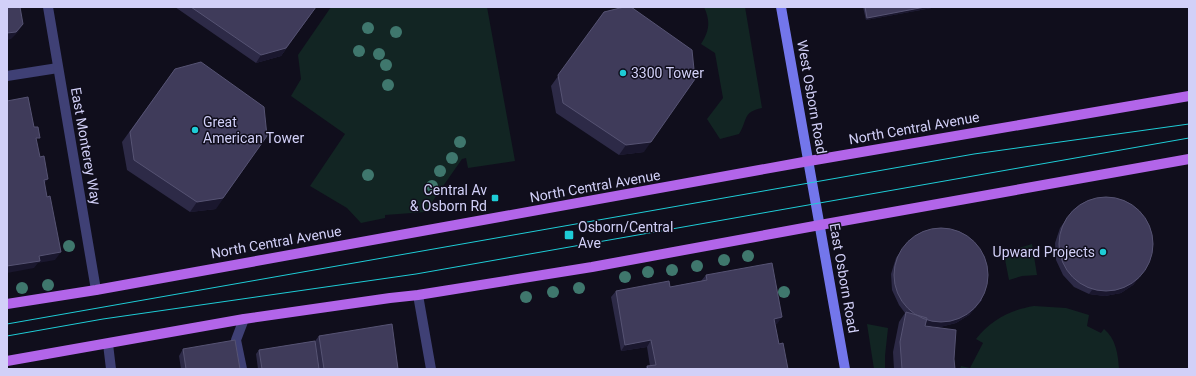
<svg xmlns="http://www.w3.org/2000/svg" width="1196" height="376" font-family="Roboto,sans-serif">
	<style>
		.green { fill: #122523 }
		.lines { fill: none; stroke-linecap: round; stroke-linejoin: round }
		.lane { stroke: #3f4075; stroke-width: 10 }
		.street { stroke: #3f4075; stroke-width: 10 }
		.secondary { stroke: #7376eb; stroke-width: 10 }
		.primary { stroke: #b265e9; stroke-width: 10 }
		.tram { stroke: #1eccd6; stroke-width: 1 }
		.tree { fill: #3f776d }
		.wall { fill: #2d2a47 }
		.shaded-wall { fill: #1a172e }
		.building { fill: #3f3b5a; stroke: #565373 }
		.poi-dot { fill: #1eccd6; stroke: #100e1c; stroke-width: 1.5 }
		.labels { text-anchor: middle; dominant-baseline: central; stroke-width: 3; stroke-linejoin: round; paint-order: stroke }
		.poi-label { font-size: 14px; fill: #d2d0f8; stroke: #100e1c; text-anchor: start }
		.street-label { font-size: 14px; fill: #d2d0f8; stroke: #100e1c }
	</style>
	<rect width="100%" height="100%" fill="#100e1c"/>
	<path class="green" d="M331,7H487L515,161L468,168L466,158L462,159L425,212L385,215V218L361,223L347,208L310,186L345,134L291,96L301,79L298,55Z
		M704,7H745L762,108C742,112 748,120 739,134L720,139L707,119L723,98L715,53L701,44C709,31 711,22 704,7Z
		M1032,244L1037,275L1022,276L1009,280L1003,249H1016Z
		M1034,306L1066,308L1089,315L1087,326L1101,333L1104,329C1116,339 1118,354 1119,369H960L961,366L970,368L983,343L976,339C991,320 1010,310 1034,306Z
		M867,324L888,328L885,356V369H874Z"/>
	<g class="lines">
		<path class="lane" d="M7,76L58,68
			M242,369L236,340L244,319"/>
		<path class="street" d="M48,7L96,290
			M418,295L431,369
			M108,344L111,369"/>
		<path class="secondary" d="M781,7L845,369"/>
		<path class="primary" d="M7,304L96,290L809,161L1189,96
			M7,361L244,319L390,298L418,295L592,267L820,225L1189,159"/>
		<path class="tram" d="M7,324L974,154L1189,124
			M7,336L103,319L416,274L1189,138"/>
	</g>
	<g class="tree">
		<circle cx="368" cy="28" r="6"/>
		<circle cx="396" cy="32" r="6"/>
		<circle cx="359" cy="51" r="6"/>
		<circle cx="379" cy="54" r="6"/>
		<circle cx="386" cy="65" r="6"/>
		<circle cx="388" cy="85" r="6"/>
		<circle cx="460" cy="142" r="6"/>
		<circle cx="452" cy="158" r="6"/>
		<circle cx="440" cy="171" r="6"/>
		<circle cx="368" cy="175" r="6"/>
		<circle cx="432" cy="186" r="6"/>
		<circle cx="69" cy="246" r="6"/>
		<circle cx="748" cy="256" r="6"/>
		<circle cx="724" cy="260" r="6"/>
		<circle cx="697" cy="266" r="6"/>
		<circle cx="672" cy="270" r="6"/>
		<circle cx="648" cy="272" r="6"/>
		<circle cx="625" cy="277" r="6"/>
		<circle cx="48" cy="285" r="6"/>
		<circle cx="22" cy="288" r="6"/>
		<circle cx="579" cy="288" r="6"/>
		<circle cx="553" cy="292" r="6"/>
		<circle cx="784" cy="292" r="6"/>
		<circle cx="526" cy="297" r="6"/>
	</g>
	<path class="wall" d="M175,7H316L281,56L256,63Z
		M863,7H937L866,20Z
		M604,12L644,152L619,155L556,113L551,86Z
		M175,69L216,209L190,212L127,170L122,142Z
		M1073,210L1146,269L1133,285L1121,293L1105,296L1089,294L1074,287L1063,275L1056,260L1055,243L1060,228Z
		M909,240L982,300L969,315L956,323L940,327L925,325V326L954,359L955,369H894L893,352L899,322L905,313L899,305L892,290L891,274L896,258Z
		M706,275L777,324H775L779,344L788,369H645L647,366H650L647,347L621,351L611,297L616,291L670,287L701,281Z
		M319,336L398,369H258L256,354L259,350L315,341Z
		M183,349L240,369H181L179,356Z"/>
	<path class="shaded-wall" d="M316,7L281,56L256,63L261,55Z
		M925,7H937L866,20L867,18Z
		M23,24L18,32L11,39L7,40V33Z
		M695,79L644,152L619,155L626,145Z
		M260,146L216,209L190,212L197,202Z
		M48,179L42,187L44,180Z
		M61,252L55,260L38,263L34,268L7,273V266L39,256Z
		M1146,269L1133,285L1121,293L1105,296L1089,294L1092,290Z
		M982,300L969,315L956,323L940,327L924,325L927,320Z
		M782,317L777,324L770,325L774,319Z
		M651,340L647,347L621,351L625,345Z"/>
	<path class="building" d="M7,7H20L23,24L16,32L7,33Z
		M191,7H316L286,48L261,55Z
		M624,7H631L692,50L695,79L651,142L626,145L563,103L558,75L604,12Z
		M865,7H925L867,18Z
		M201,62L264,107L267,136L223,198L197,202L134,160L130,132L175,69Z
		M28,97L34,127H38L40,138H36L40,157L44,156L48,179L44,180L47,197L50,196L61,252L39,256L40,261L7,266V101Z
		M1059 244a47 47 0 1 1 94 0a47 47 0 1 1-94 0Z
		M894 275a47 47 0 1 1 94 0a47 47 0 1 1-94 0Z
		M772,263L782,317L774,319L779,344L783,343L788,369H648L647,366L656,365L651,340L625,345L616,291L669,281L670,287L707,280L706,275Z
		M906,312L927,318L925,326L956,330L954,359L955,369H902L900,342Z
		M392,324L398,369H324L319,336Z
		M235,340L240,369H186L183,349Z
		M315,341L319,369H262L259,350Z"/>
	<g class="poi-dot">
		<circle cx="623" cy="73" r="4"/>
		<circle cx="195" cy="130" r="4"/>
		<rect x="491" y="194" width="8" height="8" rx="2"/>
		<rect x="564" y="230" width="10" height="10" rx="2"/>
		<circle cx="1103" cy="252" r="4"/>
	</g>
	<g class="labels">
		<g class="poi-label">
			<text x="631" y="73">3300 Tower</text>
			<text x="203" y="122">Great<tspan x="203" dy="16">American Tower</tspan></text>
			<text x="487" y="190" text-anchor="end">Central Av<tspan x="487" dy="16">&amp; Osborn Rd</tspan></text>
			<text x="578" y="227">Osborn/Central<tspan x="578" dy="16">Ave</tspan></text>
			<text x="1095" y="252" text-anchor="end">Upward Projects</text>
		</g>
		<g class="street-label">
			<text transform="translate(812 97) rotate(80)">West Osborn Road</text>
			<text transform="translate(914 128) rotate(-10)">North Central Avenue</text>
			<text transform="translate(86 146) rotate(80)">East Monterey Way</text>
			<text transform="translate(595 186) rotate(-10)">North Central Avenue</text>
			<text transform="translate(276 242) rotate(-10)">North Central Avenue</text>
			<text transform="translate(844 278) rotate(80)">East Osborn Road</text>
		</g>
	</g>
	<rect width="1196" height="376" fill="none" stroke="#d2d0f8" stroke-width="16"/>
</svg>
